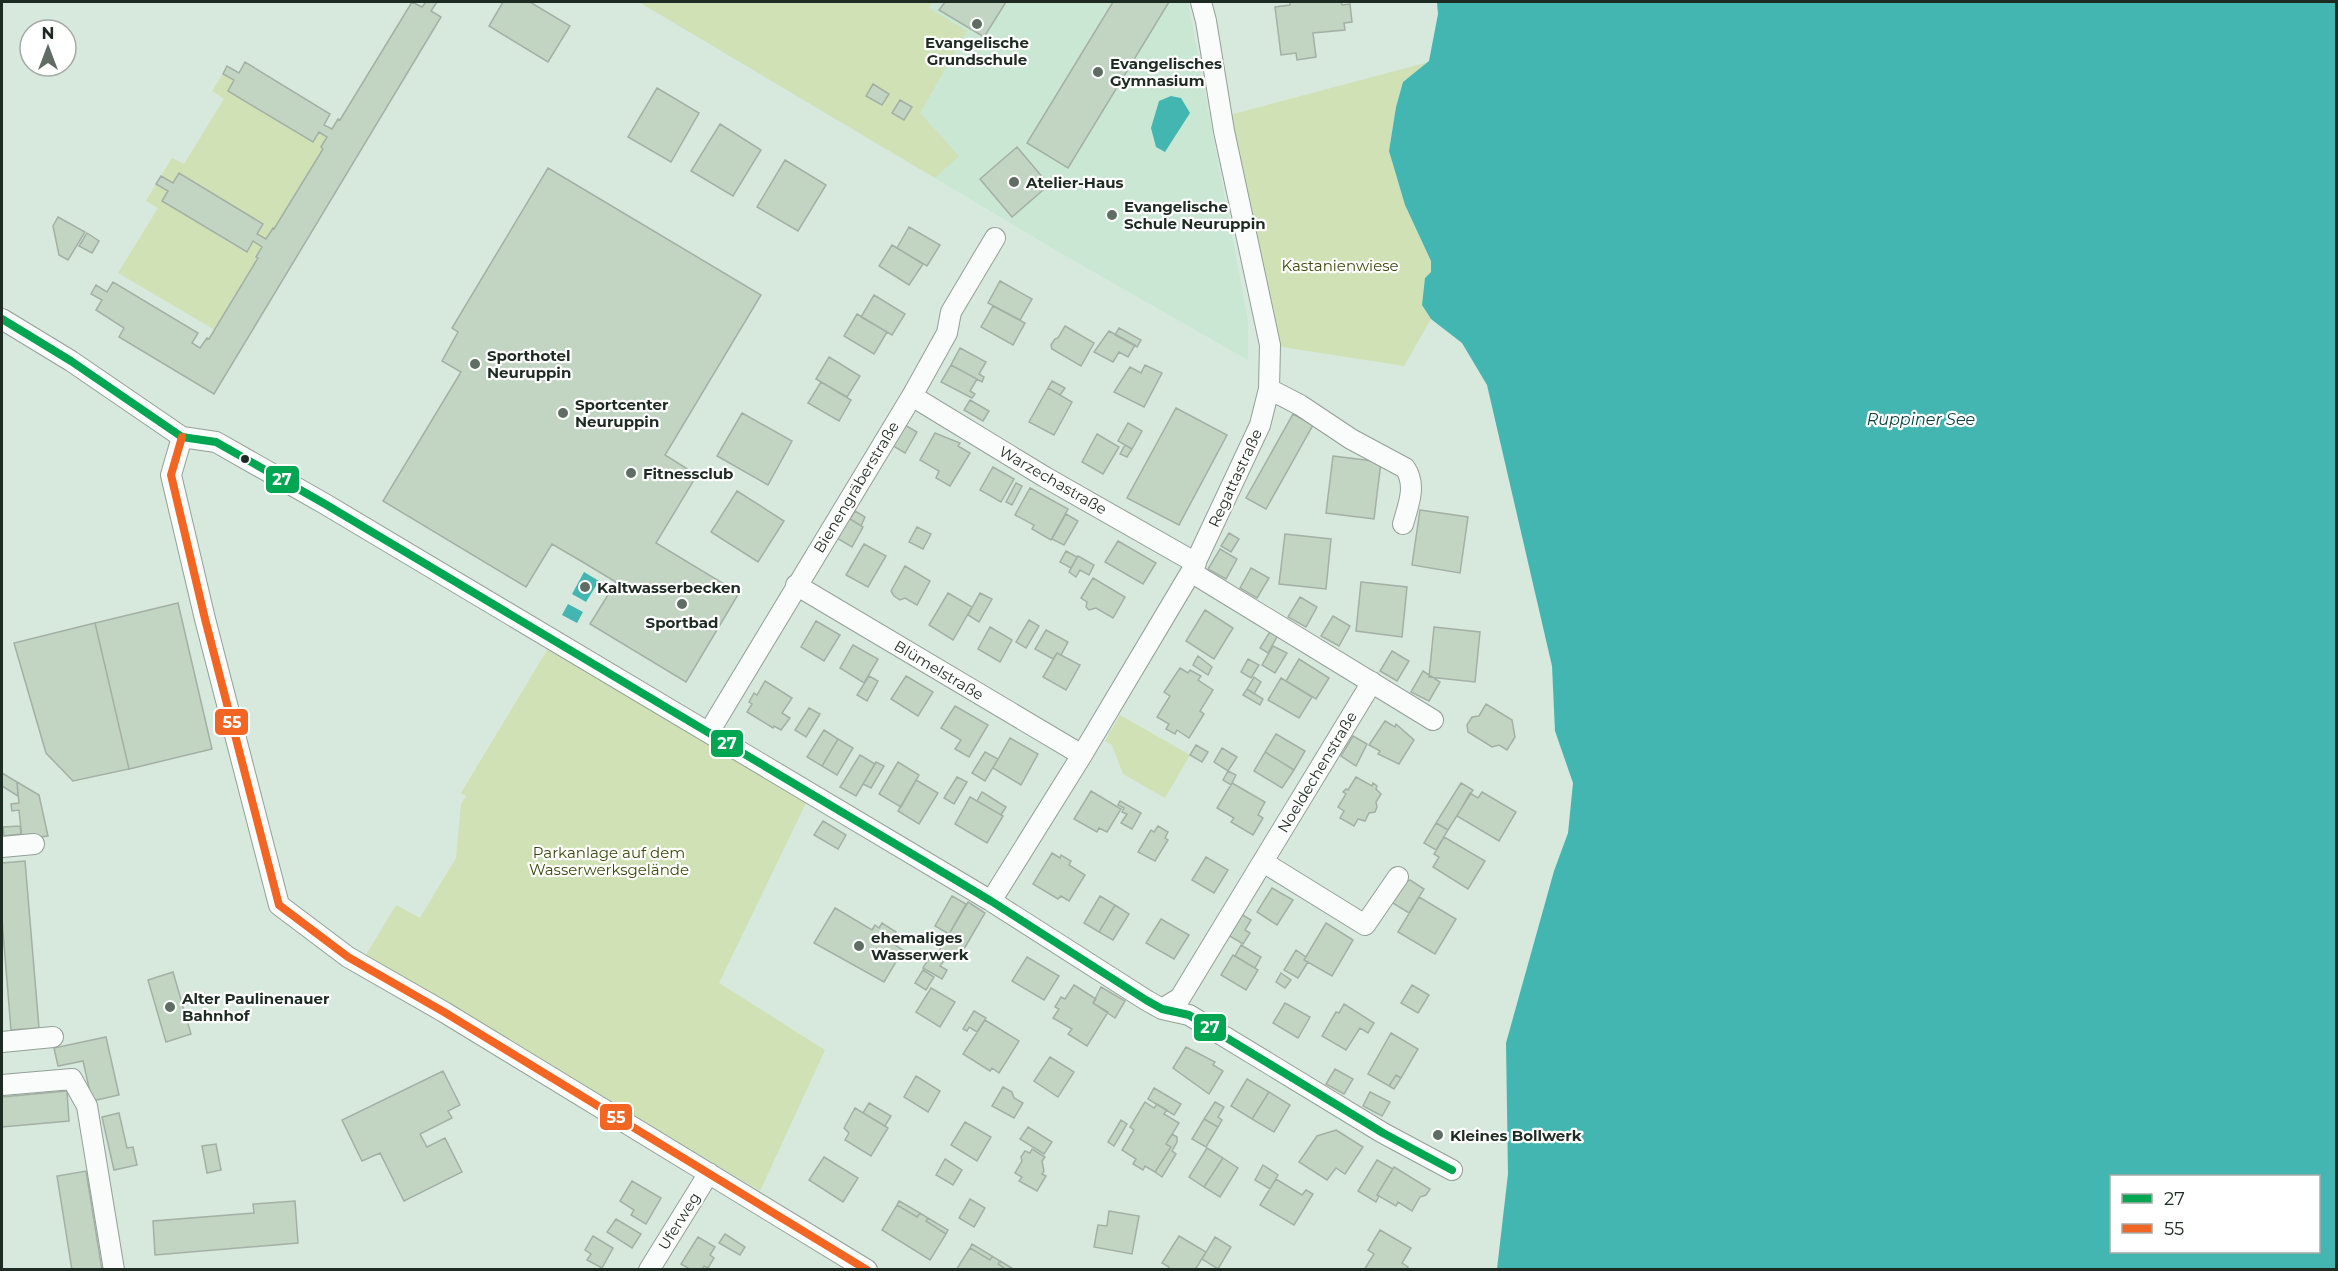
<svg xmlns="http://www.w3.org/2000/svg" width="2338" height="1271" font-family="Montserrat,sans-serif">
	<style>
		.built { fill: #cae7d4 }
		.green { fill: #cfe1b5 }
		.water { fill: #44b6b1; fill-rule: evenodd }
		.building { fill: #c2d4c2; stroke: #a4b0a5; stroke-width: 1.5 }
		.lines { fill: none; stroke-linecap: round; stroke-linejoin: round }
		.street-casing { stroke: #93a098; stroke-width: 22 }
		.street { stroke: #f9fcfa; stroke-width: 20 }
		.bus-1-casing { stroke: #fff; stroke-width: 12 }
		.bus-2-casing { stroke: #fff; stroke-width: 12 }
		.bus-1 { stroke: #00a651; stroke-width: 8 }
		.bus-2 { stroke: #f26522; stroke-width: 8 }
		.poi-dot { fill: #5f6d64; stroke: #fff; stroke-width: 2 }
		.bus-dot { fill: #1e2b23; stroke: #fff; stroke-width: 2 }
		.labels { text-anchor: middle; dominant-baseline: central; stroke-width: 4.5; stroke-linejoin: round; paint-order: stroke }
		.poi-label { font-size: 15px; font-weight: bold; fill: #1e2b23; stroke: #fff; text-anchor: start }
		.park-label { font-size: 15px; fill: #3c480a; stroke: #fff }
		.street-label { font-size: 15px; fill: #1e2b23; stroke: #fff }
		.water-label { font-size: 16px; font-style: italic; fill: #05403f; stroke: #fff }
		.line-badge { stroke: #fff; stroke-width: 2 }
		.badge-label { font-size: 16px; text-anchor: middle; font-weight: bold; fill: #fff }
	</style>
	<rect width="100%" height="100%" fill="#d7e8dd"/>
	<path class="built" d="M639,2H1188L1248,321V360L1059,252Z"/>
	<path class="green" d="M639,2H932L929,8L967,31L920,113L959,156L935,178Z
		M1429,62L1403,82L1396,107L1389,151L1405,205L1431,261V272L1422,305L1431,319L1404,366L1270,345L1222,117Z
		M223,74L234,80L228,91L312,142L319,132L327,137L321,147L323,149L274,229H272L266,239L257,234L263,224L179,173L173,183L161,176L172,158L184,164L224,99L212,91Z
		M156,184L168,191L162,201L246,252L253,241L262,247L256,256L258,258L215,330L118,273L158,208L146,201Z
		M549,647L808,799L719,983L825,1050L760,1191L366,955L396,905L420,918L456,858L461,804L466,796L461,793Z
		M1120,715L1190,755L1165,798L1123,774L1112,745L1105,741Z"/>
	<path class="water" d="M1437,2H2336V1269H1497L1508,1174L1506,1043L1554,871L1568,833L1573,783L1555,731L1552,666L1487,385L1462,343L1431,319L1422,305L1425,278L1431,272V261L1405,205L1389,151L1396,107L1403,82L1429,61L1438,14ZM2112,1176H2318V1252H2112Z
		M1171,96L1181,98L1190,113L1165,152L1156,147L1151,128L1159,101Z
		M584,572L599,581L586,602L572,594Z
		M568,604L583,612L577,623L562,615Z"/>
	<path class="building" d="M412,2L422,7L426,2H437L431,11L441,17L214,394L119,337L124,328L96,310L102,300L91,294L96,285L107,292L113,282L198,333L192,343L200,348L207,338L209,339L258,258L256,257L262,247L253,241L247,252L162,201L168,191L156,184L161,176L173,183L179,173L263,224L257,234L266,239L273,228L274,229L323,149L321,147L327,137L319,132L313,142L228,91L234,80L223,74L227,66L239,73L245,62L330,114L324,125L332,129L338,119L340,120Z
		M503,2H530L570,26L548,62L489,26Z
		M945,2H1006L984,37L939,10Z
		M1113,2H1169L1068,168L1027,143Z
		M1290,2H1341L1342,5L1350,4L1352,22L1344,23L1345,30L1313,33L1316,57L1297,60L1296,53L1281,55L1275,7L1290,5Z
		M873,84L889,94L882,105L866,96Z
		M657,88L699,113L671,162L628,137Z
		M900,100L912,107L904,120L892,113Z
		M720,124L761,150L733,196L691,171Z
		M1017,147L1049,185L1012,217L980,179Z
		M785,160L826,185L798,231L757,207Z
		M548,168L761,295L665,455L697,475L656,543L739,593L686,682L590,624L616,582L581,561L552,544L526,587L383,501L461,372L442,361L458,332L452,328Z
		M58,217L85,232L68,260L59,255L53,226Z
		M909,227L940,245L927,266L897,248Z
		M87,233L99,241L92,253L79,246Z
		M892,245L923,264L909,285L879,266Z
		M1000,281L1032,299L1020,320L988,303Z
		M874,295L905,314L892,335L861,317Z
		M993,306L1025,323L1013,345L981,327Z
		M857,314L887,332L874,354L844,336Z
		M1065,326L1094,343L1081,366L1052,349L1051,345L1055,339L1058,338Z
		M1119,328L1141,340L1137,347L1115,335Z
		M1109,331L1135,345L1128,357L1119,352L1113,362L1094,352Z
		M960,348L986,362L979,374L984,377L982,382L951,365Z
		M829,357L860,376L847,397L816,379Z
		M951,365L977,379L970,391L975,394L972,398L941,382Z
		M1145,365L1162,373L1144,407L1114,392L1130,367L1141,373Z
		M1052,381L1065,388L1060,395L1048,388Z
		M821,382L851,400L839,421L808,403Z
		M1048,388L1072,402L1054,435L1029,422Z
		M970,400L989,411L983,421L964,410Z
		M1176,408L1227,435L1179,525L1127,498Z
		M742,413L792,441L768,485L717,456Z
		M1293,414L1313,425L1266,509L1246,498Z
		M1128,423L1142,431L1132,449L1118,441Z
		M903,424L917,432L905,453L890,444Z
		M935,433L960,443L958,446L970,453L950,486L936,478L939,471L920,460Z
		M1097,434L1119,447L1103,474L1082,462Z
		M1125,445L1132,449L1127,457L1120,454Z
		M1333,456L1381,462L1374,519L1326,513Z
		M993,467L1014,479L1001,502L980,490Z
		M1016,483L1022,486L1012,505L1006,502Z
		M1030,488L1068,509L1051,540L1032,529L1034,525L1015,515Z
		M737,491L784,521L758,562L711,532Z
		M1420,510L1468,517L1460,573L1412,565Z
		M855,511L865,517L861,526L850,519Z
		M1066,514L1078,521L1064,545L1052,539Z
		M847,517L863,527L852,547L835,537Z
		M917,527L931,534L923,549L909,542Z
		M1229,533L1239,539L1231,552L1221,546Z
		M1285,534L1331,539L1326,589L1279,584Z
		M1118,541L1156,563L1143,584L1105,562Z
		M864,544L886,556L868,587L846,575Z
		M1220,549L1237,559L1226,579L1208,569Z
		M1066,551L1077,557L1071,568L1060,562Z
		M1078,556L1094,565L1089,575L1080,570L1076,577L1069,572Z
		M905,566L930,581L917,605L905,598L900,600L894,596L891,591Z
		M1251,568L1269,578L1257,598L1240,588Z
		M1093,578L1125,597L1113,618L1096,608L1089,610L1086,607L1087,602L1081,598Z
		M1361,582L1407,587L1402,637L1356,631Z
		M948,593L972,607L953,640L929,625Z
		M980,593L992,599L979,622L968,615Z
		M1300,597L1317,607L1306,627L1288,617Z
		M178,603L212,749L129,769L95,623Z
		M1205,610L1233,628L1214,659L1186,641Z
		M1333,616L1350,626L1339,646L1321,636Z
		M1029,620L1039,626L1026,648L1016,642Z
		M816,621L840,635L824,661L801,647Z
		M95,623L129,769L73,781L46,753L14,643Z
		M990,627L1012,640L1000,662L978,649Z
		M1434,627L1480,632L1475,682L1429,677Z
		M1046,630L1068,642L1061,655L1057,653L1053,659L1035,649Z
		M1271,630L1278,635L1268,653L1260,648Z
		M853,645L878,659L864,683L840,668Z
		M1273,646L1287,653L1275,673L1262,665Z
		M1392,651L1409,661L1397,681L1380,671Z
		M1057,653L1080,665L1066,690L1043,677Z
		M1198,656L1212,667L1208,675L1193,665Z
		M1248,659L1259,665L1251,678L1241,672Z
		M1299,659L1329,678L1316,699L1286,681Z
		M1180,668L1188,673L1190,670L1201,676L1198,680L1213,690L1200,711L1204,714L1189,738L1177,730L1175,734L1166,729L1169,724L1157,717L1170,696L1164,692Z
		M1423,671L1440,682L1429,701L1411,692Z
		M869,676L878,681L867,701L857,695Z
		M906,676L933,692L918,716L891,699Z
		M1254,677L1261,682L1254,694L1247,689Z
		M1281,678L1312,697L1299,718L1268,700Z
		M765,681L792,698L782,713L790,718L781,730L774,726L773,728L747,712L752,704L749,702L754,693L757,695Z
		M1247,689L1263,699L1260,705L1243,695Z
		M1486,704L1512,720L1515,737L1507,750L1499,745L1492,747L1468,732L1467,725L1472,717L1479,716Z
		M955,706L988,725L969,757L955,749L961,740L941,728Z
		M809,708L820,714L806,737L795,730Z
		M1385,721L1395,727L1396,724L1414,740L1399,764L1378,754L1380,751L1369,745Z
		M824,730L838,739L822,766L807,757Z
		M1276,734L1305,751L1294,770L1265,752Z
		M1353,736L1367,744L1356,766L1341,756Z
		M1010,738L1038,754L1021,785L993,768Z
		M838,739L853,748L837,775L822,766Z
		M1196,745L1208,752L1202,762L1190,755Z
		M1222,748L1237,757L1228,771L1214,762Z
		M985,752L998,759L985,781L972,773Z
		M1265,752L1294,770L1282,788L1254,771Z
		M860,755L875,764L856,796L840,787Z
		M876,762L884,766L871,788L863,784Z
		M898,762L919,775L901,807L879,794Z
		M1228,771L1236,775L1231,785L1223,780Z
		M2,773L17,782L18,796L2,786Z
		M957,777L967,782L954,804L944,798Z
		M1356,777L1372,786L1373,783L1377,786L1376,789L1381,794L1376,802L1377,807L1375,812L1369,813L1365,821L1358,819L1354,826L1340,818L1344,811L1338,807L1346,794L1343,792L1346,789L1348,790Z
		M916,780L938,793L919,824L898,811Z
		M17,782L39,795L48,836L22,839L19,810L12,811L11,804L19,803Z
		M1232,783L1265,802L1258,815L1263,818L1253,835L1231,822L1234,818L1217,808Z
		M1461,783L1473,790L1448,830L1436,823Z
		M1091,791L1121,809L1107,832L1099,828L1097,832L1074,819Z
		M982,792L1006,807L1001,815L977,801Z
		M1482,792L1516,812L1499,841L1457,816L1470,793L1478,798Z
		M970,797L1003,816L987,843L955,824Z
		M1120,801L1141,813L1132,829L1121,823L1127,814L1122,812L1124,808L1118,805Z
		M823,821L846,835L838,849L814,835Z
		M1436,823L1448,830L1436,850L1424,843Z
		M20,826L21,834L4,836L3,827Z
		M1158,826L1168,832L1165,838L1168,840L1155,861L1138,852L1151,830L1154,832Z
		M1444,837L1485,861L1468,889L1433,867L1439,857L1434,854Z
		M1052,853L1060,858L1061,855L1071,861L1069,865L1085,875L1069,901L1061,896L1058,899L1033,884Z
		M1206,857L1228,870L1214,893L1192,880Z
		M25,861L39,1028L11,1030L2,920V863Z
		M1410,880L1424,889L1409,913L1388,900L1398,884Z
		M1272,888L1293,900L1277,925L1257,912Z
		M952,896L966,904L949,934L935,926Z
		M1100,896L1115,905L1099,932L1084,923Z
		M1419,897L1456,919L1435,954L1398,932Z
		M968,902L985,913L957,961L939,951Z
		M1115,905L1129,914L1113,940L1099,932Z
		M835,908L872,930L875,925L879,928L882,923L896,932L890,942L903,950L884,982L814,943Z
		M1241,914L1251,920L1245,930L1250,933L1243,944L1228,935Z
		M1161,919L1189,935L1174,959L1146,943Z
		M1326,923L1353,940L1332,976L1304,960Z
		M1241,945L1261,957L1255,968L1235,956Z
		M1296,950L1306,957L1304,960L1308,962L1298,978L1284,970Z
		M932,953L944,961L940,966L947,970L942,979L923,968Z
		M1233,955L1258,970L1246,990L1221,975Z
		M1027,957L1059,976L1044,1000L1012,981Z
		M923,970L934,977L926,990L915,983Z
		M173,972L191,1034L166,1042L148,980Z
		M1281,973L1291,980L1285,988L1276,982Z
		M1074,985L1096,999L1093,1003L1108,1012L1087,1046L1068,1034L1072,1029L1053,1018L1059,1009L1055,1007L1061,997L1065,999Z
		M1412,985L1429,995L1418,1013L1401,1003Z
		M1101,987L1125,1001L1115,1018L1093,1003Z
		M931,988L955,1002L940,1027L916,1012Z
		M1285,1003L1310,1017L1298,1038L1273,1023Z
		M1344,1004L1374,1023L1368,1033L1360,1028L1346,1050L1322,1036L1336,1012L1339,1013Z
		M974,1011L986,1018L977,1032L969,1027L967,1031L963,1029Z
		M985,1020L1019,1041L999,1073L992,1068L990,1071L963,1054Z
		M1391,1033L1418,1049L1401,1078L1396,1075L1389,1086L1368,1074Z
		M106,1037L119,1095L92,1101L83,1061L58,1066L54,1048Z
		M1186,1047L1215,1062L1213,1065L1223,1071L1209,1094L1173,1068Z
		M1050,1057L1074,1072L1058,1097L1034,1081Z
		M1335,1069L1353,1079L1344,1094L1326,1084Z
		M443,1071L460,1105L448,1111L452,1118L420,1134L427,1147L445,1138L462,1172L404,1201L380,1153L362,1161L342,1120Z
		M1396,1075L1401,1078L1394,1089L1389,1086Z
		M916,1076L940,1091L928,1112L904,1097Z
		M1247,1079L1269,1092L1252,1119L1231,1106Z
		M1003,1087L1012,1092L1014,1098L1023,1103L1014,1118L992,1106Z
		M1154,1088L1181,1104L1174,1115L1148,1099Z
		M67,1091L69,1121L2,1127V1097Z
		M1269,1092L1290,1105L1274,1132L1252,1119Z
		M1370,1092L1390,1102L1382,1116L1363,1106Z
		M1145,1102L1154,1108L1157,1104L1167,1110L1164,1114L1179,1123L1166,1144L1171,1147L1155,1172L1145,1166L1143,1170L1133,1164L1136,1159L1122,1150L1134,1130L1130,1127Z
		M1215,1102L1224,1107L1218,1117L1222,1120L1218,1127L1204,1119Z
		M869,1103L891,1116L885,1126L863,1113Z
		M855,1108L888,1128L871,1156L845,1140L849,1133L844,1128Z
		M119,1113L127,1148L133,1147L137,1165L114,1170L102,1117Z
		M1204,1119L1218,1127L1206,1147L1192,1139Z
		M1121,1120L1127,1124L1114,1146L1108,1142Z
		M965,1122L991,1137L977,1161L951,1145Z
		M1028,1127L1052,1142L1044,1154L1020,1139Z
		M1336,1130L1363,1147L1345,1174L1336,1168L1327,1180L1299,1162L1317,1136Z
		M1172,1134L1177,1137V1142L1172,1151L1176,1154L1162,1177L1155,1172L1171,1147L1166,1144Z
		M216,1144L221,1170L207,1173L202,1146Z
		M1207,1148L1223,1158L1204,1187L1189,1177Z
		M1032,1149L1045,1157L1042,1161L1044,1171L1042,1174L1046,1176L1037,1191L1019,1181L1022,1177L1015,1173L1022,1161L1021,1157L1025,1151L1030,1153Z
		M824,1157L858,1178L843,1202L809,1180Z
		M1223,1158L1238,1168L1220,1197L1204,1187Z
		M945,1159L962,1170L953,1185L936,1175Z
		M1377,1160L1393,1169L1377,1195L1379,1196L1376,1202L1358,1191Z
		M1263,1165L1278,1175L1270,1189L1255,1180Z
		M1394,1167L1430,1189L1426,1195L1420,1197L1412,1211L1398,1202L1396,1206L1377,1195Z
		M86,1171L102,1270H72L57,1176Z
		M1276,1179L1302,1195L1306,1190L1313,1194L1294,1225L1260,1205Z
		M632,1181L661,1198L646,1224L631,1215L634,1210L620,1201Z
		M970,1199L985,1208L974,1227L959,1218Z
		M295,1201L298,1243L155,1255L153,1221L254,1213L253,1204Z
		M899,1201L920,1213L917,1217L897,1205Z
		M897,1205L917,1217L920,1213L928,1218L926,1221L946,1234L930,1260L882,1230Z
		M1109,1211L1139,1216L1132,1254L1094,1247L1098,1225L1107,1226Z
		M928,1218L948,1230L946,1234L926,1221Z
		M616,1219L641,1234L632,1248L607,1232Z
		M1380,1230L1411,1248L1402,1263L1408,1267L1406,1270H1364L1374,1254L1368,1250Z
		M725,1234L745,1247L740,1255L719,1243Z
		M593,1236L613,1248L602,1268L587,1260L591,1254L585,1250Z
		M1179,1236L1206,1252L1195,1270H1167L1169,1267L1162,1263Z
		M698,1237L715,1247L710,1255L714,1258L708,1268L704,1266L702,1270H691L681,1264Z
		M1215,1237L1231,1247L1218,1269L1202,1259Z
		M972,1244L992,1256L990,1260L970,1248Z
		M970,1248L990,1260L992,1256L1000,1261L998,1264L1007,1270H956Z
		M1000,1261L1015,1270H1007L998,1264Z"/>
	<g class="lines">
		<g class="street-casing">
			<path id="street" d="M2,319L71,361L182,437L216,442L325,504L991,901L1146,1000L1162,1009L1189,1015L1383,1133L1452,1170
				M1269,389L1300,405L1351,439L1405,468C1417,485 1408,506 1403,524
				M912,396L1045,477L1196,563
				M182,437L171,475L205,619L279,905L348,957L444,1012L867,1270
				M1191,572L1433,720
				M796,585L1082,755
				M709,732L912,396L947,333L951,312L995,238
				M2,847L34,844
				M1263,862L1365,925L1398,877
				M991,901L1082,755L1191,572L1260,425L1269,389L1270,345L1224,131L1206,21L1201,2
				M1162,1009L1180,998L1372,682
				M2,1042L53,1037
				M2,1085L72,1079L87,1106L114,1270
				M649,1270L709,1173"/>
		</g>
		<use href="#street" class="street"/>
		<g class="bus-1-casing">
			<path id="bus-1" d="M2,319L71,361L182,437L216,442L325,504L991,901L1146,1000L1162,1009L1189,1015L1383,1133L1452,1170"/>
		</g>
		<g class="bus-2-casing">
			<path id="bus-2" d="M182,437L171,475L205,619L279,905L348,957L444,1012L867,1270"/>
		</g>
		<use href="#bus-1" class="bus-1"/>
		<use href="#bus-2" class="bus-2"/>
	</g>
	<g class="poi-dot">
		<circle cx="977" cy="24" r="6"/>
		<circle cx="1098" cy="72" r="6"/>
		<circle cx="1014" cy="182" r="6"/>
		<circle cx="1112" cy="215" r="6"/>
		<circle cx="475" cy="364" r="6"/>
		<circle cx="563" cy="413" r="6"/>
		<circle cx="631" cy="473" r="6"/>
		<circle cx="585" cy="587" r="6"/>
		<circle cx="682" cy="604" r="6"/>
		<circle cx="859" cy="946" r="6"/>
		<circle cx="170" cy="1007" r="6"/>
		<circle cx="1438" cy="1135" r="6"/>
	</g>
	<circle class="bus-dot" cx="245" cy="459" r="5"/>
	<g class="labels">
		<g class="poi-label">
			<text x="977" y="42" text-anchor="middle">Evangelische<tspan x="977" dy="17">Grundschule</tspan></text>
			<text x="1110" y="63">Evangelisches<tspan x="1110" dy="17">Gymnasium</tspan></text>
			<text x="1026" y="182">Atelier-Haus</text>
			<text x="1124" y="206">Evangelische<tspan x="1124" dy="17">Schule Neuruppin</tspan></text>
			<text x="487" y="355">Sporthotel<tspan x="487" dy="17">Neuruppin</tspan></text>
			<text x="575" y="404">Sportcenter<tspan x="575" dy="17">Neuruppin</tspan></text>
			<text x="643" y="473">Fitnessclub</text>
			<text x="597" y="587">Kaltwasserbecken</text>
			<text x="682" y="622" text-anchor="middle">Sportbad</text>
			<text x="871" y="937">ehemaliges<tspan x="871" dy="17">Wasserwerk</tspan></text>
			<text x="182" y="998">Alter Paulinenauer<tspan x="182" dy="17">Bahnhof</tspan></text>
			<text x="1450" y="1135">Kleines Bollwerk</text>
		</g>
		<g class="park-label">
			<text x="1340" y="265">Kastanienwiese</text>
			<text x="609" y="852">Parkanlage auf dem<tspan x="609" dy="17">Wasserwerksgelände</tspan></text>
		</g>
		<g class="street-label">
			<text transform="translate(1235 478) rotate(-65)">Regattastraße</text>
			<text transform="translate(1053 480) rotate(30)">Warzechastraße</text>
			<text transform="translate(856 487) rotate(-59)">Bienengräberstraße</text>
			<text transform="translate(939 670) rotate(31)">Blümelstraße</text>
			<text transform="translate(1317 772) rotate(-59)">Noeldechenstraße</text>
			<text transform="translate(679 1221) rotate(-58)">Uferweg</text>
		</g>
		<g class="water-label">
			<text x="1921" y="419">Ruppiner See</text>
		</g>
	</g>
	<g class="line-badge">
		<rect x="265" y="465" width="35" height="29" rx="6" fill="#00a651"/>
		<rect x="214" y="708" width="35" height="28" rx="6" fill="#f26522"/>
		<rect x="710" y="729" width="34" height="29" rx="6" fill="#00a651"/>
		<rect x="1193" y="1013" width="34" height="29" rx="6" fill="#00a651"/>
		<rect x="599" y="1103" width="34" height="28" rx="6" fill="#f26522"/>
	</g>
	<g class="badge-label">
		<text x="282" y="485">27</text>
		<text x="232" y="728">55</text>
		<text x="727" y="749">27</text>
		<text x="1210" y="1033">27</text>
		<text x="616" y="1123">55</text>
	</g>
	<rect width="2338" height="1271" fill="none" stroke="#1e2b23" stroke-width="6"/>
	<rect x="2110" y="1175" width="210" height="78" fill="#ffffff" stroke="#a5aaa7" stroke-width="1.5"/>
	<rect x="2122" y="1194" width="30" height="9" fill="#00a651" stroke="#a5aaa7" stroke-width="1.5"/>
	<text x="2164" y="1205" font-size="18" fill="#1e2b23">27</text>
	<rect x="2122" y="1224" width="30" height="9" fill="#f26522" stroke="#a5aaa7" stroke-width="1.5"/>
	<text x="2164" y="1235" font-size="18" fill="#1e2b23">55</text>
	<g transform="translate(48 48)"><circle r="28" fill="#ffffff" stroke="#a5aaa7" stroke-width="1.5"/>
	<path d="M0-4.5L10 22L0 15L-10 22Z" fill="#5f6d64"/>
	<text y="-9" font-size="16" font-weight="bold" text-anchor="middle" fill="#1e2b23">N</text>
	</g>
</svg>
